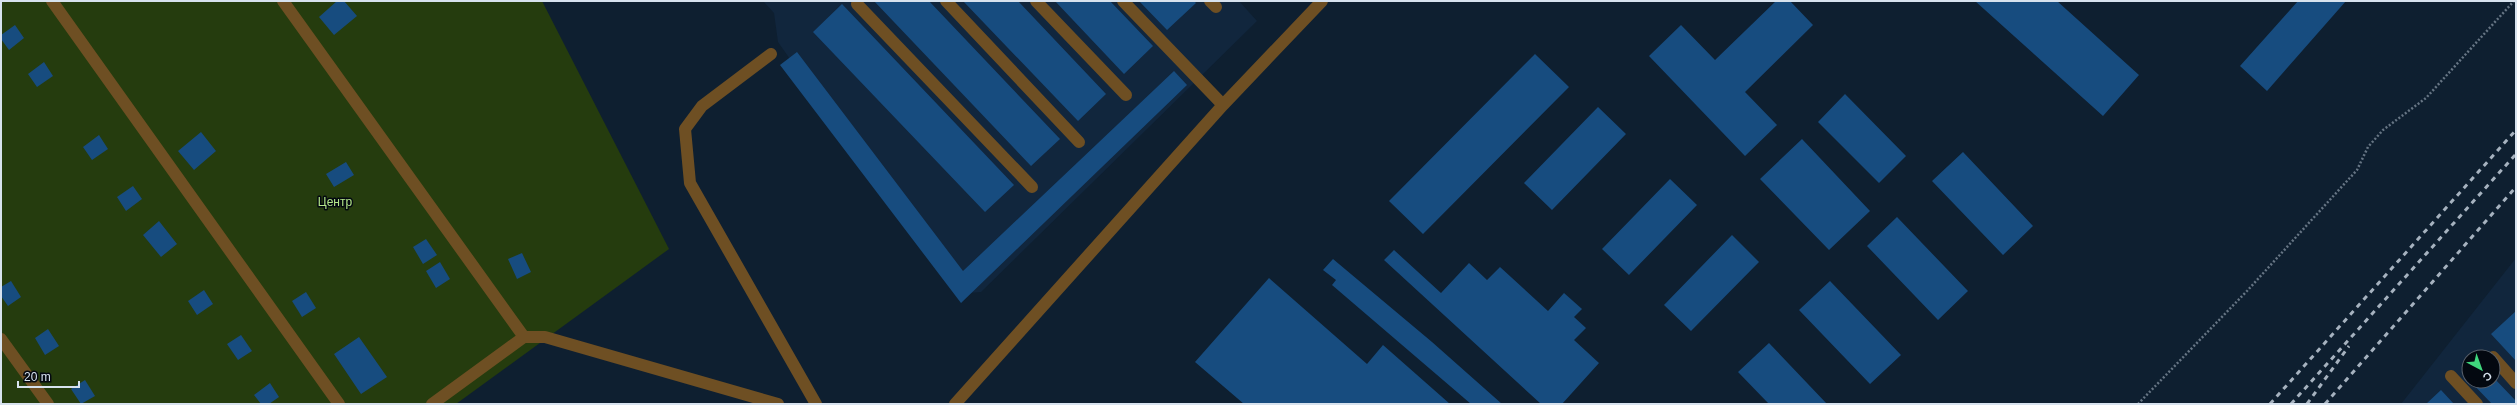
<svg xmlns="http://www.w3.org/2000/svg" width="2517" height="405" font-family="Helvetica,sans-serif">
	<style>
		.built { fill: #11263d; fill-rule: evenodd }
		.green { fill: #253c0e }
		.building { fill: #174c7f }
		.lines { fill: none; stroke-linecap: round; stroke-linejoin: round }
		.path { stroke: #667584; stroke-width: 2.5; stroke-dasharray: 2 2; stroke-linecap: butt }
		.minor { stroke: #6e4f23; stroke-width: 12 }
		.rail { stroke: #a6b2bf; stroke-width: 3; stroke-dasharray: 5 5; stroke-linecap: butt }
		.labels { text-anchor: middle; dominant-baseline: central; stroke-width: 3; stroke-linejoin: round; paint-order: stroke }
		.park-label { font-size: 12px; fill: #b5e88a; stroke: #030810 }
	</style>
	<rect width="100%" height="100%" fill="#0e1f30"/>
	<path class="built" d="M763,1H1239L1257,21L981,292L955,294L778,42L774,13Z
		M2516,258V404H2401ZM2469,357H2493V381H2469Z"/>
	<path class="green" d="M1,1H542L669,249L456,404H1Z"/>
	<path class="building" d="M337,1H344L357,16L334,35L319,17Z
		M874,1H929L1060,139L1031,166Z
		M963,1H1018L1106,94L1078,121Z
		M1055,1H1110L1153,46L1124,74Z
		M1139,1H1194L1196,3L1167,30Z
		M1776,1H1790L1813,25L1745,92L1777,125L1745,156L1649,56L1681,25L1715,60Z
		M1975,1H2057L2139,75L2103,116Z
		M2298,1H2346L2267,91L2240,66Z
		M842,4L1014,185L985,212L813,32Z
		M15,25L24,38L9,50L1,39V35Z
		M797,52L963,271L1174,71L1187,85L961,303L780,65Z
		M1535,54L1569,87L1423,234L1389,201Z
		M44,62L53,76L37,87L28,74Z
		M1845,94L1906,156L1879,183L1818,122Z
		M1598,107L1626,134L1552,210L1524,183Z
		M201,132L216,151L194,170L178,151Z
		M99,135L108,149L92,160L83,147Z
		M1802,139L1870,211L1829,250L1760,179Z
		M1963,152L2033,226L2003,255L1932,181Z
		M346,162L354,175L334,187L326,174Z
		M1670,179L1697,205L1629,275L1602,249Z
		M133,186L142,199L126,211L117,197Z
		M1897,217L1968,291L1938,320L1867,246Z
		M159,221L177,244L161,257L143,235Z
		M1732,235L1759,262L1691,331L1664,305Z
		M426,239L437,255L423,264L413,247Z
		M1394,250L1441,293L1469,263L1487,280L1500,267L1548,311L1564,293L1582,309L1574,317L1586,328L1574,340L1599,363L1562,404H1541L1384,260Z
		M522,253L531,272L517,279L508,259Z
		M1333,259L1432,342L1502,404H1471L1332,285L1336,280L1323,270Z
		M440,262L450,279L436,288L426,271Z
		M1269,278L1367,364L1383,345L1450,404H1244L1195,362Z
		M11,281L21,297L8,306L1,296V287Z
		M1830,281L1901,355L1870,384L1799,310Z
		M204,290L213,304L197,315L188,301Z
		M306,292L316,308L302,317L292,301Z
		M2516,311V361L2491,334Z
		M48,329L59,346L45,355L35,338Z
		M241,335L252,351L238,360L227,344Z
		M359,337L387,377L361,394L334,354Z
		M1769,343L1827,404H1769L1738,372Z
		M2469,369V380L2463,374Z
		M2493,377L2516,401V404H2492L2470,381H2493Z
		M85,380L95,396L81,404L71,389Z
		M270,383L279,397L269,404H261L254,395Z
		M2441,390L2454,404H2426Z"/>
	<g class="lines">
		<path class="path" d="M2138,404L2247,291L2357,170L2368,147L2383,130L2426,98L2514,1"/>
		<path class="minor" d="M52,1L339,404
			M283,1L524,337
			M946,1L1079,142
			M1036,1L1126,95
			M1123,1L1223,105
			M1210,1L1216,7
			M857,4L1032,187
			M771,54L702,106L685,129L690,183L816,404
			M1,339L48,404
			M2493,357L2516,383
			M2451,376L2477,404
			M432,404L524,337H545L778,404
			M955,404L1223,105L1322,1"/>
		<path class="rail" d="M2270,404L2516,130
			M2291,404L2516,154
			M2307,404L2349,346
			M2325,404L2516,187"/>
	</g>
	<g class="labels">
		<g class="park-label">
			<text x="335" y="202">Центр</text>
		</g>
	</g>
	<rect width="2517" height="405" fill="none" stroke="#d7e2ee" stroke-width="4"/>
	<g transform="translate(2481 369) rotate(139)"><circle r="19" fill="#030810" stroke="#585f69"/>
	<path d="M0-3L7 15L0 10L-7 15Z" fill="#3fd77d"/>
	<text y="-6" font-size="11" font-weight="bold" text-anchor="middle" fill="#d7e2ee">С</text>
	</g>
	<path d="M18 381v6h61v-6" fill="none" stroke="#d7e2ee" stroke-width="2"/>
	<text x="24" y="381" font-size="12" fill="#d7e2ee" stroke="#030810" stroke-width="3" paint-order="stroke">20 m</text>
</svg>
